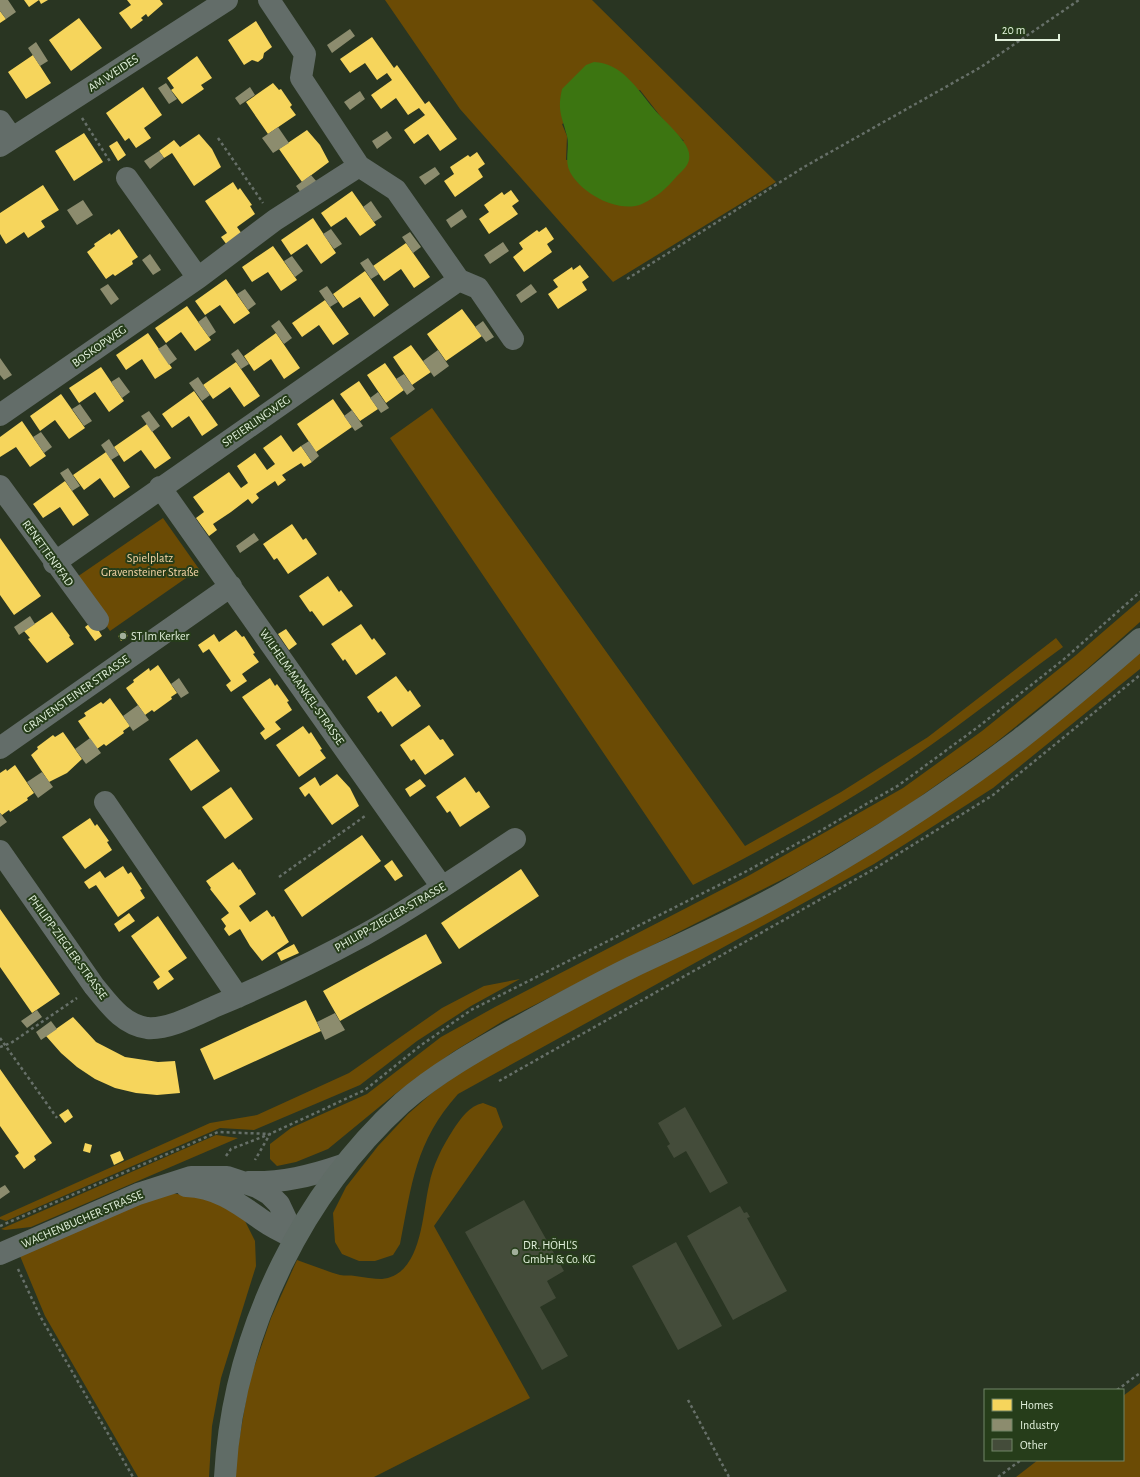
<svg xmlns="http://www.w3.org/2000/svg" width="1140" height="1477" font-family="'Alegreya Sans',sans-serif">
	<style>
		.green { fill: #6b4b05; fill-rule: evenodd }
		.water { fill: #3c7511 }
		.homes { fill: #f6d55c }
		.industry { fill: #8c8c6e }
		.building { fill: #444c3a }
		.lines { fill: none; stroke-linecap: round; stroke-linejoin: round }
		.path { stroke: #677069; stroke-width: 2.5; stroke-dasharray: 3 3; stroke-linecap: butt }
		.minor { stroke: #636d69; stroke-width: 22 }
		.major { stroke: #606c66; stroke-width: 22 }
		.poi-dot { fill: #a1af9a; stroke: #263d1a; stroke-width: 1.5 }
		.labels { text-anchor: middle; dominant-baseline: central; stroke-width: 4; stroke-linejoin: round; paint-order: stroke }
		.street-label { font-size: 12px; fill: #e1f0db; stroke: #263d1a }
		.park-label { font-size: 12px; fill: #f7d6a8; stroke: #263d1a }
		.poi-label { font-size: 12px; fill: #e1f0db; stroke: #263d1a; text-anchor: start }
	</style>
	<rect width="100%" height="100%" fill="#293522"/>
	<path class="green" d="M385,0H592L776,182L613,282L460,109ZM640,90L668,126L684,141L566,160L567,136L562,124Z
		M432,408L745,846L841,792L928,737L1056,638L1063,647C1019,679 976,713 931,745C857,798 775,843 693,885L390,438Z
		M163,518L199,569L110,631L74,579Z
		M1140,600V622L1087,669L994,744L900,811L799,871L503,1021L453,1052L395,1094L328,1149L296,1162L277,1166L270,1159V1144L291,1128L367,1094L441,1037L495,1007L748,876L903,788L982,731L1075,656Z
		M1140,652V669L993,788L874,864L458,1094C415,1142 412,1184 400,1244L393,1255L375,1261H359L342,1254L335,1242L333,1213L346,1187L378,1146L408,1114L433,1092L496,1047L633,977L750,921Z
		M520,979L471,1006L417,1041L360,1085L254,1130L220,1128L6,1221L0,1219V1217L210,1123L257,1115L349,1073L442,1008L484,986Z
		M483,1103L496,1108L503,1127L434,1226L530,1398L374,1477H233L249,1382L271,1318L297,1260C311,1265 326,1271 340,1275C345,1276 350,1275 355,1276C364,1277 374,1279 382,1279C422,1275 422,1215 429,1185C433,1165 442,1147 453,1130C461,1118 469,1106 483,1103Z
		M216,1135L238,1138L31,1227L5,1230L1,1229Z
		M164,1193L202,1196L226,1205L245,1221L255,1241L256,1266L221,1378L212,1426L209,1477H138L45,1316L20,1256Z
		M1140,1383V1477H1016L1038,1460H1123V1396Z"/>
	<path class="water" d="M594,62C622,63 637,89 654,109C663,120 687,140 689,153C691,164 684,169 677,176C667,188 657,197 642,204C618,214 581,193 570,172C564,160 570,148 567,136C562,116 557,111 562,89L586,65Z"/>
	<path class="homes" d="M24,0H48L41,4L39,0L29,7Z
		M127,0H160L163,4L148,17L146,14L141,18L143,20L131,29L119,13L131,5Z
		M0,11L6,19L0,23Z
		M79,18L102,48L71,71L49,40Z
		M256,21L272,47L264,53L263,58L258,62L252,60L244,65L228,40Z
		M372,37L394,68L397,65L425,104L429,101L457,139L440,151L428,134L414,144L404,130L425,115L419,108L408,115L396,98L381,109L371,95L392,80L387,73L377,80L365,63L350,73L340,59Z
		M33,55L51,83L26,99L8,72Z
		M197,56L212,78L201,85L204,89L182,104L171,90L174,88L167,78Z
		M273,83L279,90L281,89L292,105L290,107L296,115L268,134L246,102Z
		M143,87L162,115L144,128L151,138L136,148L129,138L125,141L106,113Z
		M307,130L320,145L329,162L302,182L279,149Z
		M84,133L103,162L74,181L55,151Z
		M199,134L212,149L221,167L194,186L172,153L164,158L159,151L174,140L180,147Z
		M117,141L126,155L118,161L109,146Z
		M477,152L485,164L478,169L483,177L455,197L444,181L454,174L450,167L468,155L470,157Z
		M233,182L238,190L240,188L252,205L250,206L255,214L237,227L242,234L227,245L221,237L227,233L205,201Z
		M43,185L59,210L41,221L45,227L28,238L24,232L6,244L0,234V213Z
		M511,190L519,201L512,206L518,214L489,234L479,219L489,212L484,205L502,192L504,195Z
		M352,191L376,225L360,236L346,217L331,227L321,213Z
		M313,218L336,253L321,264L307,244L291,255L281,240Z
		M546,227L554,239L547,244L552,252L524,272L513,257L523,249L519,243L537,230L539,232Z
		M119,229L138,257L132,261L133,264L115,276L113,274L106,279L87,252L95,246L94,244L110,233L111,235Z
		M406,243L430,277L414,288L401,269L384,281L373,266Z
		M273,246L297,280L281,291L268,272L252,282L242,267Z
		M580,265L589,277L582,282L587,290L558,309L548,294L558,287L553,280L572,267L573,270Z
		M365,271L389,305L374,317L360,297L343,308L333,294Z
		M226,279L250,313L234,324L220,305L205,315L195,301Z
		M325,300L349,334L333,345L319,325L302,337L292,323Z
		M187,306L211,340L195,351L181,332L166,343L155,328Z
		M462,309L482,336L446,361L427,334Z
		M148,333L172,368L155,379L142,359L126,370L116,355Z
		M276,333L300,368L284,379L271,359L254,371L244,356Z
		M411,345L431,372L412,385L393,357Z
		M236,362L260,396L244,407L230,387L213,399L203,385Z
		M385,363L404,390L386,403L367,375Z
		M101,367L124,401L109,412L95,392L79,403L69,388Z
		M359,381L378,409L360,421L340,394Z
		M194,391L218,425L202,436L189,416L172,428L162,414Z
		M61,394L85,428L69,439L55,420L40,431L30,416Z
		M333,399L352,427L316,452L297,424Z
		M22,421L46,456L30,467L16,447L0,457V437Z
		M147,424L171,458L155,469L141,450L124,462L114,447Z
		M281,435L293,452L301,446L312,462L304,467L301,463L282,475L286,480L278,486L275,481L256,494L259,498L252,504L248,499L231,512L213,524L217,530L209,536L196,518L204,512L193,497L229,472L241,488L248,483L237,466L255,453L267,470L275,464L263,448Z
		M106,452L130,487L114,498L100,478L84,490L73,475Z
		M65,481L89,515L73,526L60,507L43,518L33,504Z
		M292,524L303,540L306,538L317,554L288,574L277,558L274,560L263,544Z
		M0,538L41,596L14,615L0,595Z
		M328,576L339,592L341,590L353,606L323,626L312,611L310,612L299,596Z
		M52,612L70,636L69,637L74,644L47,663L28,639L30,638L24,631Z
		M93,621L102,636L95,641L85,627Z
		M361,624L372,640L374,638L386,654L356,675L345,659L343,661L331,644Z
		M286,629L297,644L289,650L278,634Z
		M236,630L242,637L244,636L255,653L253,654L259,662L242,674L247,681L231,692L226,685L231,681L209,649L203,653L198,645L214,634L219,642Z
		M125,631L128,636L121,641L118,636Z
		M158,665L177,693L171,697L172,699L154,712L152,710L145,715L126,688L134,682L133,680L149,668L150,671Z
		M396,676L408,692L410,690L421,706L392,727L381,711L378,713L367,697Z
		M270,678L275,686L277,684L289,701L287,702L292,710L275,722L281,729L265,740L260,733L265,729L242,697Z
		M110,698L130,726L123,731L124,733L106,746L104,744L97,749L78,721L86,716L84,713L101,702L103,704Z
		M429,725L440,740L443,739L454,755L425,775L414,759L411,761L400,745Z
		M303,726L309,734L311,732L322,749L320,750L326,758L299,777L276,745Z
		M63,732L82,759L67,773L49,782L31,755L38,749L37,747L53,735L55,737Z
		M197,739L220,771L191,791L169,759Z
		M15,765L34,793L27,798L28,800L10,812L9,810L2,815L0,813V773L6,769L7,771Z
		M337,774L350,788L359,806L332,825L309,793L305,797L299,788L315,777L320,786Z
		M465,777L476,793L479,791L490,807L460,827L450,811L447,813L436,797Z
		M420,779L426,786L410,797L405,789Z
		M231,787L253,819L225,839L202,807Z
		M90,818L95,826L97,824L109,841L107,842L112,850L85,869L62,837Z
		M362,835L381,861L302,917L284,890Z
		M392,860L403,876L395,881L384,866Z
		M233,862L239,870L240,869L256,894L239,906L250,922L267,910L272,917L274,916L289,942L262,961L250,946L240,929L229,936L224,929L226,926L221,919L229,913L210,889L211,888L206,881Z
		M123,866L128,874L131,872L142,889L140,890L145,898L118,917L96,885L89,889L84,882L100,871L105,878Z
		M521,869L539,896L459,949L441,923Z
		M0,909L60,994L32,1013L0,967Z
		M129,913L135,921L119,932L114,924Z
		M158,916L187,958L168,971L174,979L158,990L153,982L160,977L131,936Z
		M426,934L442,963L340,1021L323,991Z
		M294,944L299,953L281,961L277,953Z
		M306,1000L321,1031L214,1080L200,1049Z
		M73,1017L96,1042L125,1057L158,1062L175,1061L180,1093L157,1095L136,1093L115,1088L95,1079L77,1067L61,1053L46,1036Z
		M0,1069L52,1143L34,1156L36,1160L24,1169L15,1156L19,1153L0,1126Z
		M68,1109L73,1117L65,1123L59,1115Z
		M85,1143L92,1145L90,1153L83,1151Z
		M120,1151L124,1160L114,1165L110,1155Z"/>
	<path class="industry" d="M0,0H8L16,12L6,19L0,11Z
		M350,29L355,36L332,53L327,45Z
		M36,42L48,61L40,66L28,48Z
		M166,83L177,99L169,104L158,88Z
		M250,87L255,95L240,105L235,98Z
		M360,91L365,99L350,110L344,102Z
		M278,127L289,143L273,153L262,138Z
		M387,131L392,138L377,149L372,141Z
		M159,151L164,158L150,169L144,161Z
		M435,167L440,174L425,185L419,177Z
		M311,175L317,182L301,193L296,186Z
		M83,200L93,215L77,225L67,210Z
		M371,201L382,217L374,222L363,207Z
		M462,209L467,217L451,228L446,220Z
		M331,229L342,244L334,249L323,234Z
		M410,232L421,247L413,253L402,237Z
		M503,242L509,251L490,264L484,255Z
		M150,254L161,270L153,275L142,260Z
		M292,256L303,271L295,277L284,261Z
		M368,258L379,274L371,279L360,263Z
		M108,284L119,299L111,305L100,289Z
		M531,284L537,292L521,303L516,295Z
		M327,286L338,302L330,307L319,291Z
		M245,289L256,304L248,310L237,294Z
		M206,316L216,332L209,337L198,322Z
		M279,320L292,338L284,344L271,326Z
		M483,321L494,337L486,342L475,327Z
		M166,344L177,359L169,365L158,349Z
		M238,349L249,364L241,369L231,354Z
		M438,350L449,366L434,377L423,361Z
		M0,358L12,375L4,380L0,375Z
		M404,374L415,389L407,395L396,379Z
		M119,377L130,392L122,398L111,382Z
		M198,377L210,395L202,401L189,383Z
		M378,392L389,408L381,413L370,398Z
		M80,404L92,421L84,426L72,409Z
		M352,410L363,426L355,431L344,416Z
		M149,411L160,426L152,432L141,416Z
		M41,432L52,447L44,453L33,437Z
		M109,439L119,455L111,460L101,445Z
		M309,441L319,456L312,462L301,446Z
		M68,468L80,486L72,491L60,473Z
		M254,533L259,540L240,553L236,546Z
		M30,616L35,624L19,635L14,627Z
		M179,678L189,693L181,698L171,684Z
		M138,705L149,720L133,731L123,716Z
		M90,738L101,753L86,764L75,749Z
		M42,772L53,787L38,798L27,782Z
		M0,813L7,822L0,827Z
		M37,1010L42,1017L27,1028L21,1021Z
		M335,1013L345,1030L325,1040L317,1022Z
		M51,1021L57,1029L41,1040L36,1032Z
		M5,1185L10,1192L0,1199V1188Z"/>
	<path class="building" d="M685,1107L728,1183L710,1193L686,1151L674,1158L667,1146L670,1144L658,1123Z
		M524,1200L564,1271L547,1281L556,1298L540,1307L568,1356L542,1370L465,1232Z
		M740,1206L744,1213L747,1212L750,1217L747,1218L787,1291L733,1320L687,1236Z
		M676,1242L722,1326L678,1350L632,1266Z"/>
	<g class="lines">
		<path class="path" d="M82,118L111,163
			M218,138L263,203
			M627,279L804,167L981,67L1079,0
			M279,877L365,816
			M0,1038L57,1118
			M0,1047L11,1043L77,998
			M499,1081L874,869L993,795L1140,675
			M226,1156L231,1149L270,1134L365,1090L420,1046L471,1010L747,871L820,831L899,785L978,727L1063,660L1140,592
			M0,1226L218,1132L270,1134L255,1160
			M18,1269L40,1316L133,1477
			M1117,1390L1140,1373
			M688,1400L729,1477
			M998,1477L1021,1460"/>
		<path class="minor" d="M269,0L305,54L301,78L359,166L396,190L459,280L478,288L513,339
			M0,121L12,138
			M0,146L227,0
			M127,178L198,278
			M0,415L198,278L275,220L359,166
			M0,486L98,620
			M160,487L442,887
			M54,563L459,280
			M0,748L231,586
			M105,802L238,997
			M0,851L94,986C109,1004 122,1024 147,1028C168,1030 198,1014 216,1006C266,985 316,961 364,935C416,906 465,872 515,839
			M248,1182C282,1183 311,1176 343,1165
			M186,1186C217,1187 238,1203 262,1220C272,1227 284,1233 295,1238
			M0,1254L138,1194L191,1177H227L257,1187L269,1194L279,1204L295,1238"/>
		<path class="major" d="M225,1477C229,1403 249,1331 282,1264C312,1203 352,1149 402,1103C435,1074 479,1049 517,1028C555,1007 593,986 632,967C683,943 735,920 785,892C866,847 945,796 1020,739C1061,707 1101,673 1140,639"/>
	</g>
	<g class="poi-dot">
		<circle cx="123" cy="636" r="4"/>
		<circle cx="515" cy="1252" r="4"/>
	</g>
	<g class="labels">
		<g class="street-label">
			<text transform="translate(113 73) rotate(-33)">AM WEIDES</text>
			<text transform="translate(99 346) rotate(-35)">BOSKOPWEG</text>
			<text transform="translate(256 421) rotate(-35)">SPEIERLINGWEG</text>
			<text transform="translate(48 553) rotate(54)">RENETTENPFAD</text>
			<text transform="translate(302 687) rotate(55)">WILHELM-MANKEL-STRASSE</text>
			<text transform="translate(76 694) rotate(-35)">GRAVENSTEINER STRASSE</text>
			<text transform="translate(390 917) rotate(-30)">PHILIPP-ZIEGLER-STRASSE</text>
			<text transform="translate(68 947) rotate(54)">PHILIPP-ZIEGLER-STRASSE</text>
			<text transform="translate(82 1219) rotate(-23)">WACHENBUCHER STRASSE</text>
		</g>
		<g class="park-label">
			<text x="150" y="558">Spielplatz<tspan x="150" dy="14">Gravensteiner Straße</tspan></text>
		</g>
		<g class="poi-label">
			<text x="131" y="636">ST Im Kerker</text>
			<text x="523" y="1245">DR. HÖHL'S<tspan x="523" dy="14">GmbH &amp; Co. KG</tspan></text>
		</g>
	</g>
	<rect x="984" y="1389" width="140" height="72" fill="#263d1a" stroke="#718567"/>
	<rect x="992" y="1399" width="20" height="12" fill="#f6d55c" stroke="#718567"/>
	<text x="1020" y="1409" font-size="12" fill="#e1f0db">Homes</text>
	<rect x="992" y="1419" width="20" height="12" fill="#8c8c6e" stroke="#718567"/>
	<text x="1020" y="1429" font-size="12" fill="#e1f0db">Industry</text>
	<rect x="992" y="1439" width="20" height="12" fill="#444c3a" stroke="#718567"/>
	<text x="1020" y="1449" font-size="12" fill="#e1f0db">Other</text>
	<path d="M996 34v6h63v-6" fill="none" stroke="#e1f0db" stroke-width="2"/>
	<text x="1002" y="34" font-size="12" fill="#e1f0db" stroke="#263d1a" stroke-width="3" paint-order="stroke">20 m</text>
</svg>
